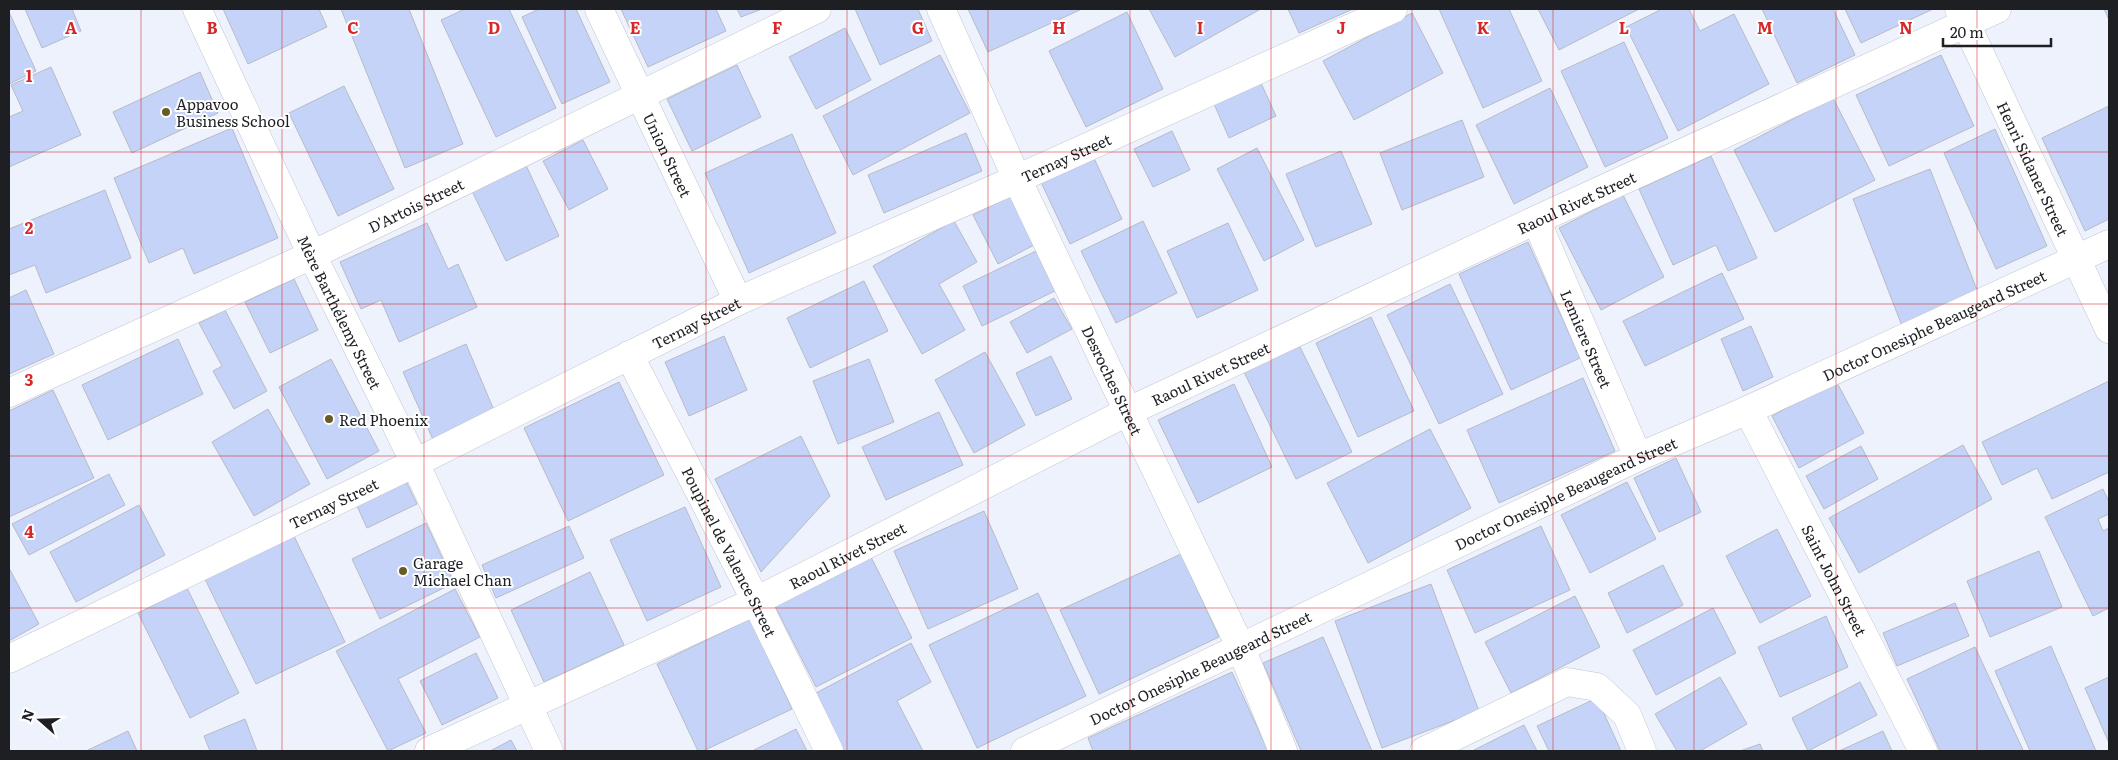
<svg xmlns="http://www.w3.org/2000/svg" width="2118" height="760" font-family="Literata,serif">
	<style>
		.building { fill: #c5d3f9; stroke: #b7bbc5 }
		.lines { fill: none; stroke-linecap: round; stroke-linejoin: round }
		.minor-casing { stroke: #c2c6d0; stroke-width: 29 }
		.minor { stroke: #fff; stroke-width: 28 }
		.grid { fill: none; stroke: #d62828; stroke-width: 1; stroke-opacity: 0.55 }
		.poi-dot { fill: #695b28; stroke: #fff; stroke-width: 2 }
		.labels { text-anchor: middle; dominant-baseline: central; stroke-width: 4; stroke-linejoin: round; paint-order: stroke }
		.poi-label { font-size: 15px; fill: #1d1f23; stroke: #fff; text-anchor: start }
		.street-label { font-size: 15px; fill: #1d1f23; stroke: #fff }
		.grid-label { font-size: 16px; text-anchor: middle; font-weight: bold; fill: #d62828; stroke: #fff; stroke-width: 4; stroke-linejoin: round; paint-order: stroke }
	</style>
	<rect width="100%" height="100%" fill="#edf2fd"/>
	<path class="building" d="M25,9H72L81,31L42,48Z
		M223,9H319L327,27L248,64Z
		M341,9H409L463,144L405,168Z
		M465,9H509L556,108L496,137L441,20Z
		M539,9H576L610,82L562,104L522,17Z
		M621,9H716L726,31L648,67Z
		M737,9H762L741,17Z
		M855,9H918L932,41L880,65Z
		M968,9H1082L988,52Z
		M1149,9H1258L1259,10L1175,57Z
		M1288,9H1353L1299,33Z
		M1439,9H1509L1542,81L1483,108Z
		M1538,9H1639L1559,50Z
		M1662,9H1689L1700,31L1734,14L1769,84L1678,131L1626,27Z
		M1762,9H1833L1855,55L1797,83Z
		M1845,9H1933L1861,43Z
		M2104,9H2109V20Z
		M9,12L36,71L9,84Z
		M1127,12L1163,89L1086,127L1049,51Z
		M1412,13L1443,73L1354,120L1323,61Z
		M845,28L871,80L816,109L789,57Z
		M1624,42L1668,138L1605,167L1561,71Z
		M940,55L970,113L853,175L823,116Z
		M1941,55L1974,126L1889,166L1856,95Z
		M737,65L761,117L692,151L667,99Z
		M51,67L81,135L9,167V117L23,111L11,85Z
		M200,72L218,113L132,153L113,112Z
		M1261,83L1276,116L1229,138L1214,104Z
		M344,86L394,189L338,216L289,113Z
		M1550,88L1588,167L1514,204L1476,125Z
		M1833,98L1875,180L1775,232L1734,150Z
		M2109,106V219L2085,231L2042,138Z
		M1462,120L1484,177L1402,210L1380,153Z
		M232,128L278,238L194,274L183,248L149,263L114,178Z
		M1995,129L2047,246L1996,269L1944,153Z
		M1172,131L1190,170L1153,187L1134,149Z
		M966,133L982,171L884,213L868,175Z
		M792,134L836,233L749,273L705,173Z
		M583,140L608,189L569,210L543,161Z
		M1257,148L1304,240L1264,261L1217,169Z
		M1341,151L1372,224L1316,247L1286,174Z
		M1093,156L1122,219L1070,244L1040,180Z
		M1711,156L1757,258L1728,271L1716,245L1673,265L1639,189Z
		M524,161L559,236L506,261L470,187Z
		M1930,169L1979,295L1902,326L1853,199Z
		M105,190L131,258L46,293L35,265L9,275V229Z
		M1623,195L1664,277L1601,310L1559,228Z
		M1011,196L1036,244L998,264L973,215Z
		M954,221L977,262L939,284L965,330L922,354L873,266Z
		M1143,221L1177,293L1116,323L1081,251Z
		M427,223L448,269L458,264L477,307L399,342L381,300L361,309L340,262Z
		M1228,223L1258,290L1197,318L1167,251Z
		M1528,242L1580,358L1511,390L1459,274Z
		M1036,251L1055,291L982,326L963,286Z
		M1722,273L1744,319L1645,366L1623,321Z
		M294,279L318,330L270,353L245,302Z
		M864,281L888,331L810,368L787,318Z
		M1450,284L1503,394L1439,424L1387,315Z
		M26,290L54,354L9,374V298Z
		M1054,298L1072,329L1027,353L1010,322Z
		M225,310L267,391L234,409L213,371L222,366L199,323Z
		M1371,317L1414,411L1358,437L1316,343Z
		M1751,326L1773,377L1743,391L1721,339Z
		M724,336L747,390L689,416L665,362Z
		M178,339L203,394L108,440L82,385Z
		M466,344L496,415L434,442L403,372Z
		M1299,345L1352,452L1296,479L1244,372Z
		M985,352L1025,425L974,453L935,380Z
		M1051,356L1072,399L1036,416L1016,373Z
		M331,359L379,451L327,479L279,387Z
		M869,359L894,422L838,444L813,381Z
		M1583,378L1615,451L1499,503L1467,430Z
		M1836,381L1864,433L1799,468L1772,416Z
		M2109,381V472L2052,499L2037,468L2002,485L1982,442Z
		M619,382L664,475L568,521L524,428Z
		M1234,384L1272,467L1198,503L1158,420Z
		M53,390L94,478L9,517V411Z
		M268,409L310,484L254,516L212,442Z
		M939,412L963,465L886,500L862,447Z
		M1430,429L1471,508L1368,563L1327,483Z
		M801,436L830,496L761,572L715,479Z
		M1963,445L1992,499L1859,573L1829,518Z
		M1861,446L1878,479L1824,509L1806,476Z
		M1676,458L1701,512L1659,532L1634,478Z
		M109,474L125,505L29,555L12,524Z
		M406,481L417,504L367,528L356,504Z
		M1627,482L1656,539L1590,573L1561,515Z
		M2103,489L2109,502V514L2098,519L2103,531L2109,528V608L2093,616L2045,517Z
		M139,505L165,555L76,602L50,552Z
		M685,507L721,587L647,621L610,540Z
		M984,511L1018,589L928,629L894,551Z
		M426,523L454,583L380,619L352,559Z
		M569,526L584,558L496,598L482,565Z
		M1541,526L1570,590L1475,633L1447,570Z
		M1777,529L1811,596L1760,623L1726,556Z
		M294,536L345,642L256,684L205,579Z
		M2039,551L2062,607L1990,637L1967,581Z
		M1181,554L1219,637L1099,694L1060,610Z
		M871,557L912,638L816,687L775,606Z
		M1663,565L1683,605L1627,633L1608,593Z
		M9,568L39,624L9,641Z
		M590,572L624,645L544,682L511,610Z
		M1431,584L1479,711L1382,748L1335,621Z
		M187,588L239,693L190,718L138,613Z
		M455,589L480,637L398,679L426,733L388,751L336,651Z
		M1038,593L1086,696L977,748L929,645Z
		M1575,596L1600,647L1511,693L1485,642Z
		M1955,603L1969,636L1897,666L1883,633Z
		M1713,608L1736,653L1656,695L1633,650Z
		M1826,616L1848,667L1780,697L1758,647Z
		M750,619L792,709L703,751H698L657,664Z
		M1323,637L1372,751H1301L1263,663Z
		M911,643L931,682L897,701L923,751H843L814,694Z
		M2051,646L2096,751H2030L1995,671Z
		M1975,647L2023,750L2020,751H1940L1907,679Z
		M476,653L498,698L442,725L420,681Z
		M1232,672L1268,751H1093L1088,738Z
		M1720,677L1747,724L1700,751H1677L1655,714Z
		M2109,677V743L2085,688Z
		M1860,682L1877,715L1808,751L1792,718Z
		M1597,698L1621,751H1549L1537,726Z
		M245,719L257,751H210L204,736Z
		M1524,725L1537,751H1472Z
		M796,729L807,751H752Z
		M128,731L137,751H86Z
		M1883,731L1892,751H1839Z
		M511,740L517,751H490Z
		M1760,744L1763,751H1740Z"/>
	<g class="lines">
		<g class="minor-casing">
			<g id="minor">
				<path id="s1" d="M197,9L312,255L415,463L549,751"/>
				<path id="s2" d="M599,9L738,301"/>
				<path id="s3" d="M941,9L1017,179L1241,648L1283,751"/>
				<path id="s4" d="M1959,9L2109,329"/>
				<path id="s5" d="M1536,220L1638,457"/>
				<path id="s6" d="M629,355L756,601L829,751"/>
				<path id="s7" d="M9,393L312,255L817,9"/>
				<path id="s8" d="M1748,410L1923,751"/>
				<path id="s9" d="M9,659L415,463L738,301L1017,179L1393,9"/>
				<path id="s10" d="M429,751L756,601L1127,412L1536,220L1997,9"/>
				<path id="s11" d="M1025,751L1638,457L1748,410L2109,244"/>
				<path d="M1424,751L1567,682L1597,687L1627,715L1642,751"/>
			</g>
		</g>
		<use href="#minor" class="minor"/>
	</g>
	<path class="grid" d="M141,9V751M282,9V751M424,9V751M565,9V751M706,9V751M847,9V751M988,9V751M1130,9V751M1271,9V751M1412,9V751M1553,9V751M1694,9V751M1836,9V751M1977,9V751M9,152H2109M9,304H2109M9,456H2109M9,608H2109"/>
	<g class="poi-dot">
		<circle cx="166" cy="112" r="5"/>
		<circle cx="329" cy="419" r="5"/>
		<circle cx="403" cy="571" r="5"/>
	</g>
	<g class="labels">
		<g class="poi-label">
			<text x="176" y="103">Appavoo<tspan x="176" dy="17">Business School</tspan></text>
			<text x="339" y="419">Red Phoenix</text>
			<text x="413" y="562">Garage<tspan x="413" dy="17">Michael Chan</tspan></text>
		</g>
		<g class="street-label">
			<text stroke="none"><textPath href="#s2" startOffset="161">Union Street</textPath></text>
			<text stroke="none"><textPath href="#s9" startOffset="1170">Ternay Street</textPath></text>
			<text stroke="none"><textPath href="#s4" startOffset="176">Henri Sidaner Street</textPath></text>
			<text stroke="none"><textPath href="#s10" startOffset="1272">Raoul Rivet Street</textPath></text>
			<text stroke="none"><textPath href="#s7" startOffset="448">D'Artois Street</textPath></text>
			<text stroke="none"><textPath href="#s1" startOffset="335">Mère Barthélemy Street</textPath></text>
			<text stroke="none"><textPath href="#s9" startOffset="765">Ternay Street</textPath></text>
			<text stroke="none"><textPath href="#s11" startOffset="1004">Doctor Onesiphe Beaugeard Street</textPath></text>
			<text stroke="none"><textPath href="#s5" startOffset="129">Lemiere Street</textPath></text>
			<text stroke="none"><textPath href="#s10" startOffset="868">Raoul Rivet Street</textPath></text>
			<text stroke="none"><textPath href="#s3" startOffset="409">Desroches Street</textPath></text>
			<text stroke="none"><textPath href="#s11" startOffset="599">Doctor Onesiphe Beaugeard Street</textPath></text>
			<text stroke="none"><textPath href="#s9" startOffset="360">Ternay Street</textPath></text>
			<text stroke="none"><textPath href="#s6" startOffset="221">Poupinel de Valence Street</textPath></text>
			<text stroke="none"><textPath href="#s10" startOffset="462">Raoul Rivet Street</textPath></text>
			<text stroke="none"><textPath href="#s8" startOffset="191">Saint John Street</textPath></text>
			<text stroke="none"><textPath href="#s11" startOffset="194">Doctor Onesiphe Beaugeard Street</textPath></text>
		</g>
	</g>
	<g class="grid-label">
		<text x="71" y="34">A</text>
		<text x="212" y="34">B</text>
		<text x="353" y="34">C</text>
		<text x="494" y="34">D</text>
		<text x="635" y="34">E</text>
		<text x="777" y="34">F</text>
		<text x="918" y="34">G</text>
		<text x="1059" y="34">H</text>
		<text x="1200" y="34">I</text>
		<text x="1341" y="34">J</text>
		<text x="1483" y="34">K</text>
		<text x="1624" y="34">L</text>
		<text x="1765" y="34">M</text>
		<text x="1906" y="34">N</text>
		<text x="29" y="82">1</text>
		<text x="29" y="234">2</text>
		<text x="29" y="386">3</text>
		<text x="29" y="538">4</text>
	</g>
	<rect width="2118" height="760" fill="none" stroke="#1d1f23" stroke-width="20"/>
	<g transform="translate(40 720) rotate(290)" stroke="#ffffff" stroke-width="4" paint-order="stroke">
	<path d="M0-4L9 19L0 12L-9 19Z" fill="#1d1f23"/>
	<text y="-8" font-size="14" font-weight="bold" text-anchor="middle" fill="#1d1f23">N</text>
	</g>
	<path d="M1943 38v8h108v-8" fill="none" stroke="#1d1f23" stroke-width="2.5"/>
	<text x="1950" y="38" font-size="15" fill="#1d1f23" stroke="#ffffff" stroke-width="4" paint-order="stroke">20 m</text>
</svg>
